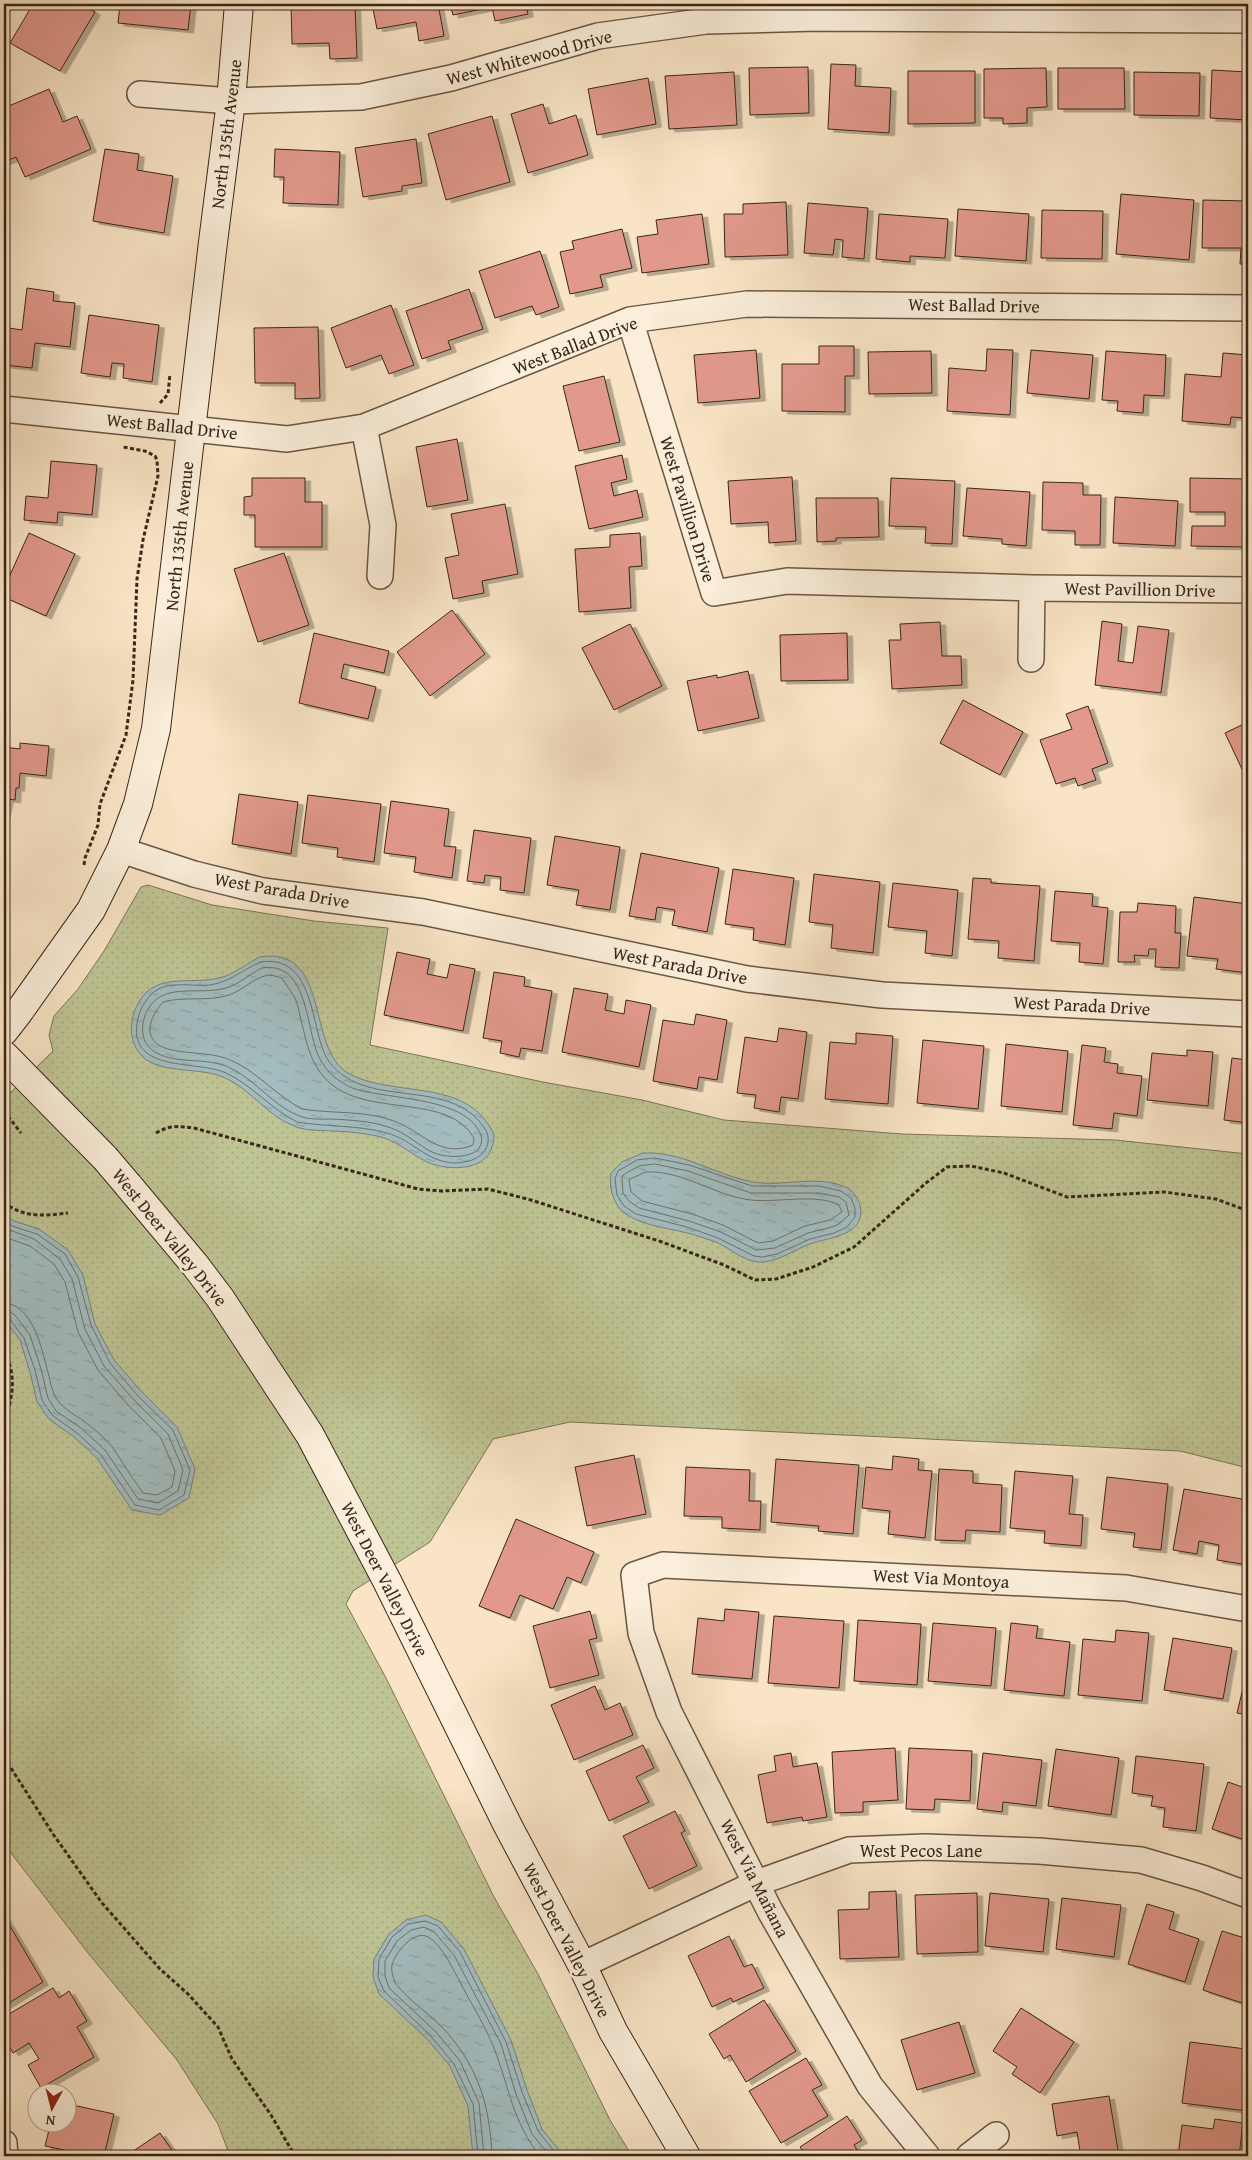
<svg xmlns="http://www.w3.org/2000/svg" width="1252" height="2160" font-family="'Gentium Book Plus',serif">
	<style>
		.grass { fill: url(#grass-dots); stroke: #7c7556 }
		.water { fill: url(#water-ripples); stroke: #78807c }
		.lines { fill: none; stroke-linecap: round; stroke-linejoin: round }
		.shore { stroke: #6e716c; stroke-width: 1 }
		.building { fill: #e2998c; stroke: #392618; filter: url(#shadow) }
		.street-casing { stroke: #695644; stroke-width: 28 }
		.secondary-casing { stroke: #392618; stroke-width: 30 }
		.path { stroke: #392618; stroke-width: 3; stroke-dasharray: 4 2.5; stroke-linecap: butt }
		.street { stroke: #fbeeda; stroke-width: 25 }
		.secondary { stroke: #fbeeda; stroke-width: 28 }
		.secondary-bridge-casing { stroke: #392618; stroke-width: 30; stroke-linecap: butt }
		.secondary-bridge { stroke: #fbeeda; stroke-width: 28 }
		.labels { text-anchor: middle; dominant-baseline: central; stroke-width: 5; stroke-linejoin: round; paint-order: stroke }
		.street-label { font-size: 18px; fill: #392618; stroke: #fbeeda }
	</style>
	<defs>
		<pattern id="grass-dots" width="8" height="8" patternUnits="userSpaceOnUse" patternTransform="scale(1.25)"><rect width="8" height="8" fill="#bfc494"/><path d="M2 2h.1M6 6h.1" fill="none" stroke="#a5a87f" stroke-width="1.8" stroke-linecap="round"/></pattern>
		<pattern id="water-ripples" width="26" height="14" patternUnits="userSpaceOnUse" patternTransform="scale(1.25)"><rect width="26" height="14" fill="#a2bcbf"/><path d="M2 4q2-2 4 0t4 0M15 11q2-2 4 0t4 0" fill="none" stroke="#8ca1a3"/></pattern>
		<filter id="shadow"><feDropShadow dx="5.5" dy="3" stdDeviation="0" flood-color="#0004"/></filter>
	</defs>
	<rect width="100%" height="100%" fill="#f9e5c6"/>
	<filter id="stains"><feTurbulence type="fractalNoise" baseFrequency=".004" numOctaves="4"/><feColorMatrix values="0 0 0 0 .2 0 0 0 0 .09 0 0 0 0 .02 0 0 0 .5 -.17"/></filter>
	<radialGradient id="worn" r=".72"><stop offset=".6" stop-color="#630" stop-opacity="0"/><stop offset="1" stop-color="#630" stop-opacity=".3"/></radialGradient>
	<path class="grass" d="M148,885L212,905L314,921L388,928L370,1045L543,1082L642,1100L724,1120L902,1134L1115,1140L1248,1154V1468L1180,1451L570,1422L493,1439L430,1542L353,1591L346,1604L386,1678L494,1897L538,1974L610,2120L632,2156H230L218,2124L177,2060L88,1953L4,1844V1099L53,1051L49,1035L54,1016L78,989L104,951L141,887Z"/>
	<path class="water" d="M260,957C331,945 306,1049 348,1073C389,1097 459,1079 488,1124C490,1127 493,1131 494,1136C494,1145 490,1155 483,1160C469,1171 440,1169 425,1161C408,1152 396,1140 377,1136C362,1133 346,1131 331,1131C319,1130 305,1131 294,1126C267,1116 250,1088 223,1077C200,1067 161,1074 143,1057C130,1045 129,1025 135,1010C152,968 190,987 223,977C236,973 247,963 260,957Z
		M643,1153C683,1151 715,1175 753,1182C782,1187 814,1175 843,1186C852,1189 857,1196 860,1205C867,1236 829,1237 810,1244C794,1250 781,1260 764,1262C747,1264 731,1249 716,1242C710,1240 704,1238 698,1236C675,1228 637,1227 620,1209C612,1199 609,1186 611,1173L622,1162Z
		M4,1215L14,1221L39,1229L68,1250L83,1275L95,1324L114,1360L142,1392L177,1427L195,1469L189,1498L160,1515L132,1510L97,1458L74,1437L49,1419L37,1402L30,1372L20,1340L4,1319Z
		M426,1915L441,1922L464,1949L511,2040L527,2090L542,2129L564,2156H473L468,2106L450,2066L427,2039L379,1994L373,1977L374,1959L389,1934L406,1920Z"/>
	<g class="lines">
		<path class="shore" d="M261,962C311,954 311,1018 323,1050C327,1061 335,1070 344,1076C383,1104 455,1081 485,1129C490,1137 489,1146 483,1153C477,1160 464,1163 455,1163C426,1162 413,1140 387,1133C358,1125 327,1127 297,1122C271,1109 252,1085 226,1073C198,1060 130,1073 137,1024C138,1013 145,999 154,992C169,980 193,987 210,985C233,981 241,970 261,962Z
			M262,968C308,960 306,1028 318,1055C323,1066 332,1077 343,1083C350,1088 360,1091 368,1092C400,1099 460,1100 478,1129C483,1137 483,1142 478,1150C466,1159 443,1158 430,1151C417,1144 406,1133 391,1128C373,1121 350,1120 331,1119C320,1119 307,1120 297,1115C271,1104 253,1077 226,1066C203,1057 172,1065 152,1050C140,1041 141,1023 147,1011C162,981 198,996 226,988C240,984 249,974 262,968Z
			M271,975L282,978C286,985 291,991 295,998C298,1004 299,1012 301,1020C307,1044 311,1067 331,1084C370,1117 448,1093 474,1138L473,1145C440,1159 422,1131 394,1121C365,1110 332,1114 302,1109C275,1095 256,1070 228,1059C208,1051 172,1055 157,1044C142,1032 154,1012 163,1002C184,996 207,1002 229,995C244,990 256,975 271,975Z
			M655,1158L689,1165L752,1186H819L841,1191L851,1198L855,1208V1217L847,1227L834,1233L810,1239L777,1254L763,1257L754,1256L718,1238L687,1227L636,1214L624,1206L617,1195L615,1179L618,1171L637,1160Z
			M655,1164L688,1171L751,1193H819L839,1197L846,1202L849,1215L839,1224L832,1227L808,1233L775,1248L756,1250L721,1232L689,1221L639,1208L629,1201L623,1193L622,1179L623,1175L639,1166Z
			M646,1172C683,1170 715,1196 751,1200C777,1203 816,1193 839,1205L842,1212L830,1220L805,1226L773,1241L758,1243L723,1225L692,1214L642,1201L631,1192L629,1180Z
			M4,1221L12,1226L37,1234L65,1254L78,1277L91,1325L110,1363L138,1396L173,1430L190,1470L184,1495L159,1510L135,1505L101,1455L77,1433L52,1415L42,1400L35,1370L24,1338L9,1318L4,1317
			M4,1228L34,1239L60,1259L72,1279L85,1329L104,1366L134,1400L168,1434L183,1470L178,1491L158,1503L138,1499L105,1450L81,1428L56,1411L48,1398L41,1369L30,1335L14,1314L4,1310
			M4,1237L30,1246L54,1264L65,1282L78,1332L98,1370L128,1405L161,1438L175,1471L172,1487L157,1495L143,1493C132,1478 123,1463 113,1448C106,1439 94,1429 85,1422C74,1414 60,1408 54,1394C45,1370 39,1304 4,1303
			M478,2156L473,2104L454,2064L430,2035L384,1991L378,1977L379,1959L392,1937L408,1924L425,1921L438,1926L460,1952L506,2042L522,2092L538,2131L558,2156
			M484,2156L479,2103L460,2061L435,2031L389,1988L385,1976V1961L397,1941L411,1930L424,1927L434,1932L454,1955L501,2044L516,2094L532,2134L550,2156
			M492,2156C490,2104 477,2063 440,2025C425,2011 408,1999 395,1983C393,1977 391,1971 392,1965C395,1953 414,1929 428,1937C442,1945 451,1966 459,1980C470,2002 485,2025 494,2048C509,2087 513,2123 540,2156"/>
	</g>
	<path class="building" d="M33,4H81L95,12L60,71L10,43Z
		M120,4H191L188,30L118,23Z
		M291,4H355L357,58L330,59L329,43L292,44Z
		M372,4H438L444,36L419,41L416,22L377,29Z
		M450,4H526L528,14L495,21L492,7L453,15Z
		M831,64L856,65L855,86L891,88L889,133L828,129Z
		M808,67L809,113L750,115L749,68Z
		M1046,68L1047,107L1027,108V123L1003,124V118H984V69Z
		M1058,68H1124L1125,109H1058Z
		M1212,70L1248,72V120L1210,118Z
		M908,71H975V123L908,124Z
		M734,72L737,125L669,129L665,76Z
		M1134,72L1200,73L1199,116L1134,115Z
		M648,78L656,124L597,135L588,89Z
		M49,89L63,122L77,116L91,149L25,177L16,157L4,162V108Z
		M543,104L549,124L576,115L588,155L528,173L511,114Z
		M492,116L510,182L446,200L428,134Z
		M416,139L422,183L402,186V191L363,197L355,148Z
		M105,149L139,154L137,170L173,176L164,233L93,221Z
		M275,149L340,152L338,205L283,203L284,177H274Z
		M1121,194L1194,200L1189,260L1116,254Z
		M1203,200L1248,201V264H1240L1241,248H1202Z
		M786,202L788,255L725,257L724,214H743V204Z
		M808,203L868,208L864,259L842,257L843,240L835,239L833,255L804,253Z
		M958,209L1029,214L1026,261L955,256Z
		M1042,210L1103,211L1102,259L1041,258Z
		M702,214L709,264L642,273L637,237L658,234L656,220Z
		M879,214L948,219L945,258L910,256V262L876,259Z
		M622,229L632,268L600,275L603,287L570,294L560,252L574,249L572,241Z
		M540,251L559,307L536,315L532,306L495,318L479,271Z
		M27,288L54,292L53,301L75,303L70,347L35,343L32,368L5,365L9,328L22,330Z
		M469,289L483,329L448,341L451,349L422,359L406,311Z
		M391,305L414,365L389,374L381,355L346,368L331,328Z
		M89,315L159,325L152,382L123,378L124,364L112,363L110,377L81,373Z
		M318,327L320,398L295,399V383H255L254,328Z
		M819,346H854V376H845V412L782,411V364H819Z
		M987,349L1013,350L1010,415L947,411L949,368L986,371Z
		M756,350L760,398L698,403L694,355Z
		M1031,350L1093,355L1089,399L1027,393Z
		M931,351L932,393L869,394L868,352Z
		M1106,351L1166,355L1164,396L1144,395L1143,413L1117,411L1118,401L1102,400Z
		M1223,353L1248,355L1245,418L1231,417L1230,425L1182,421L1185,374L1221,377Z
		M604,376L620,442L579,451L563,386Z
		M457,439L468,500L427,507L416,447Z
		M622,455L627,479L611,483L614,496L637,490L643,517L589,529L575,466Z
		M51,461L97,465L92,515L58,512L57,523L24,520L26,496L48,498Z
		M792,477L796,541L769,543L768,522L731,524L728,481Z
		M252,478H305V502H322V547H255V515H244V497L252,496Z
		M891,478L955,481L952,544L925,543L926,527L889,526Z
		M1190,478L1248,479V547L1191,546L1192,526H1225V512H1190Z
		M1043,482L1083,483V495H1101L1100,545H1075V531L1042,530Z
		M967,488L1030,492L1026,546L1002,544V539L963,536Z
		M1115,497L1178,501L1175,546L1113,543Z
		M816,498H878L879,537L836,538V541L817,542Z
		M505,504L518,574L482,581L484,593L453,599L445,558L459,555L451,514Z
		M29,533L75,554L46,616L4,597V588Z
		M640,533L642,566L629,567L631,608L579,612L575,549L610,547V535Z
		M284,553L309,625L258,642L234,569Z
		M452,610L485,654L430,696L397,652Z
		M1102,621L1122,624L1118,661L1133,663L1138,626L1169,630L1161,693L1095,685Z
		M940,622L942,656H961L962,685L892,689L889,640H901L900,624Z
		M630,624L662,686L614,710L582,648Z
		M314,633L389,651L384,673L344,664L341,678L376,687L368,719L299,703Z
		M847,633L848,680L781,681L780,635Z
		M748,671L759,718L698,731L687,681L717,675V678Z
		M963,700L1023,732L1000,775L940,743Z
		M1088,706L1108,763L1092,769L1096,780L1078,786L1075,778L1056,784L1040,740L1072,729L1066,714Z
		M1248,722V782L1225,733Z
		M20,743L49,746L46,776L20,773L19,788H16L15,800L8,799L4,817V747L20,749Z
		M239,794L298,802L291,854L232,844Z
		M308,795L381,804L374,862L337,857L338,848L302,843Z
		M391,801L449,809L444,846L456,847L452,878L414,872L416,857L384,853Z
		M474,830L531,838L524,893L500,890L501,877L485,875L484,883L467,881Z
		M555,836L620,847L610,910L576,905L579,890L547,885Z
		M641,853L719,868L707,932L672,925L675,910L657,907L655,920L629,916Z
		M733,869L794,878L785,945L753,940L754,928L725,924Z
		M814,874L880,882L873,953L831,948L833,925L809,922Z
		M973,878L991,879V883L1040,886L1034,961L998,958L999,941L968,939Z
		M893,883L958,890L952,956L925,953L927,931L888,927Z
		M1055,891L1093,894L1092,906L1108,908L1103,964L1079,962L1080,943L1051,941Z
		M1194,897L1248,904L1247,973L1216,969L1218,959L1187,956Z
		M1138,903L1176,906L1175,933H1181L1179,968L1155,967L1156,949H1149L1148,956L1134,955L1135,962H1118L1120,912H1137Z
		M397,952L430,959L427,974L447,978L450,964L475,969L463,1031L384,1015Z
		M494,972L525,977L524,986L552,991L542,1051L521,1048L519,1057L500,1053L502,1041L483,1038Z
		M574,988L608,994L605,1010L624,1014L626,1000L651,1005L639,1067L562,1052Z
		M696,1014L727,1020L717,1080L699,1077L697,1089L653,1081L663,1020L694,1025Z
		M779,1028L807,1032L798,1099L781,1097L779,1112L754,1108L756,1095L737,1093L745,1037L777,1042Z
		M856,1033L893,1036L888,1104L825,1099L830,1042L856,1044Z
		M923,1040L984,1046L978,1109L917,1103Z
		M1006,1044L1068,1051L1062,1112L1001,1106Z
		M1082,1045L1106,1048L1104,1062L1118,1064L1117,1073L1142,1076L1137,1116L1114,1113L1112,1129L1073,1125Z
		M1187,1050L1213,1052L1208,1106L1147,1100L1152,1053L1187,1056Z
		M1232,1058L1248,1060V1123L1224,1120Z
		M634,1455L646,1514L587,1526L575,1467Z
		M893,1456L919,1459L918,1470L932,1471L925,1538L888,1534L890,1511L862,1508L866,1467L892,1470Z
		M776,1459L859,1465L853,1534L818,1531L819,1526L771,1522Z
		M686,1467L750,1470L749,1501H761L760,1530L722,1528V1517L684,1516Z
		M939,1469L973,1471V1483L1002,1485L1000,1532L966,1530L965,1541L935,1540Z
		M1015,1471L1073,1476L1069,1514L1083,1515L1081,1546L1044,1543L1045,1531L1010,1528Z
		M1107,1477L1168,1484L1161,1550L1133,1547L1135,1533L1101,1529Z
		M1184,1489L1248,1500V1565L1217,1560L1219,1545L1199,1541L1197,1554L1173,1550Z
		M516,1519L594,1552L581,1583L567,1577L553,1609L520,1595L510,1618L479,1606Z
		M725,1609L759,1612L752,1679L692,1674L698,1618L724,1621Z
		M590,1611L597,1638L589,1640L599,1675L550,1688L533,1626Z
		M774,1616L844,1621L839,1688L768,1683Z
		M858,1620L921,1624L917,1685L854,1681Z
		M933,1623L996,1628L991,1686L928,1681Z
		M1011,1623L1038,1626L1036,1638L1070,1642L1064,1696L1004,1690Z
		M1116,1630L1149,1633L1142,1701L1078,1695L1083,1639L1115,1642Z
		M1173,1638L1232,1648L1223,1699L1164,1690Z
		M1248,1667V1715L1237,1713Z
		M595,1686L605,1710L620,1703L633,1735L574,1760L551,1705Z
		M643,1745L654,1768L636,1777L649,1802L609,1821L586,1771Z
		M895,1748L898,1800L863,1802V1812L835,1813L832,1752Z
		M909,1748L972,1751L970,1801L935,1799L934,1810L906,1809Z
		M1056,1749L1119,1758L1111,1815L1048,1806Z
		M791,1753L793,1767L817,1763L827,1817L803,1821L802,1817L767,1823L758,1775L776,1771L774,1756Z
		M983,1753L1042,1760L1036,1806L1003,1802L1002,1812L977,1809Z
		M1136,1756L1204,1764L1196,1831L1163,1827L1165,1808L1151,1806L1153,1796L1132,1793Z
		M1228,1782L1248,1789V1851L1243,1849L1245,1840L1212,1829Z
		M675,1811L685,1831L681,1833L697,1866L649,1889L623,1836Z
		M896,1891L899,1957L840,1959L838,1910L869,1909V1892Z
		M977,1893L978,1952L917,1954L915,1895Z
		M990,1893L1049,1899L1043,1952L985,1946Z
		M1062,1898L1121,1905L1114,1957L1056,1949Z
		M1147,1904L1174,1912L1169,1929L1199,1939L1185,1982L1128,1964Z
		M4,1916L43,1982L4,2006Z
		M1222,1931L1248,1939L1242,1956L1248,1958V2005L1203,1990Z
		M729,1936L744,1967L752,1964L764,1988L733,2002L731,1998L712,2007L688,1956Z
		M53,1988L59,1998L69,1991L87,2021L77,2027L94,2057L41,2088L28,2065L39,2059L29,2043L13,2053L4,2037V2017Z
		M764,2000L796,2051L746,2082L730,2055L724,2059L709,2034Z
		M1021,2008L1074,2042L1040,2093L1012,2074L1017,2067L993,2051Z
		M959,2022L975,2073L917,2090L901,2040Z
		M1190,2042L1246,2049L1243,2077L1248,2078L1247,2111L1182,2103Z
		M806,2058L822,2085L812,2090L828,2116L781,2143L749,2091Z
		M1109,2096L1119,2156H1071V2152L1080,2151L1077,2132L1057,2136L1052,2104Z
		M68,2104L114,2114L104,2156H68L69,2151L45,2146L51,2122H68Z
		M847,2116L862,2140L854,2145L861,2156H806L800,2147Z
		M1215,2119L1243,2123L1239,2156H1178L1182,2125L1213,2129Z
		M160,2133L176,2156H126Z"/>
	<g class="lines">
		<g class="street-casing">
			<path id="street" d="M140,94L231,101L361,97L451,78L598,36L706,21L817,18L1248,20
				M630,320L714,593L787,581L1032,588L1248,590
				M4,409L287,439L364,427L630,320L747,304L1248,308
				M364,427L383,525L380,576
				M1031,659L1032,588
				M121,850L194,874L263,891L423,912L747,979L882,995L1248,1014
				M582,1965L757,1883L849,1850L925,1847L1039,1851L1141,1860L1202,1878L1248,1895
				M4,2143L5,2156
				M927,2156L870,2086L770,1911L669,1712L641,1633L634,1575L663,1565L1126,1588L1248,1609
				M969,2156L996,2135"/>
		</g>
		<g class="secondary-casing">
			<path id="secondary" d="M4,1031L18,1013L91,910L121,850L138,804L156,729L213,242L231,101L239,4
				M4,1055L105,1158
				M128,1185L195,1265L220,1298L310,1435L387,1581L508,1826L582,1965L613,2031L686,2156"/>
		</g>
		<path class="path" d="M160,403L168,394L170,374
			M84,865L85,858L98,825L100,804L126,735L133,680L137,579L143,540L158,476L157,460L155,456L145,451L123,447
			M4,1111L21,1133
			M156,1133C169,1125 179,1126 194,1128L418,1189L441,1191L488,1189L531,1200L662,1242L724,1265L755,1280L776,1279L813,1267L854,1247L926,1183L947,1167L971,1166L1004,1173L1067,1197L1164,1192L1216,1199L1248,1211
			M4,1202C22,1218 45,1216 68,1213
			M4,1351C17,1376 13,1397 4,1422
			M4,1757L53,1834L102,1903L160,1969L188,1994L218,2027L232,2059L271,2115L295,2156"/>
		<use href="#street" class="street"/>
		<use href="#secondary" class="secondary"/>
		<g class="secondary-bridge-casing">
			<path id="secondary-bridge" d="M105,1158L128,1185"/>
		</g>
		<use href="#secondary-bridge" class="secondary-bridge"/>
	</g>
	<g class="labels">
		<g class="street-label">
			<text transform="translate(529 57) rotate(-15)">West Whitewood Drive</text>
			<text transform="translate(226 134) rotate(-83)">North 135th Avenue</text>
			<text transform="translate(974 305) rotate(1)">West Ballad Drive</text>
			<text transform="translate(575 345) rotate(-21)">West Ballad Drive</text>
			<text transform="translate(172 426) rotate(6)">West Ballad Drive</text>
			<text transform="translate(688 509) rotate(73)">West Pavillion Drive</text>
			<text transform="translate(179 536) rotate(-84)">North 135th Avenue</text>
			<text transform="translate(1140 589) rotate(1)">West Pavillion Drive</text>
			<text transform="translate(282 890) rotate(10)">West Parada Drive</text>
			<text transform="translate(680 965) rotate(11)">West Parada Drive</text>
			<text transform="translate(1082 1005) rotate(3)">West Parada Drive</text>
			<text transform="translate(170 1237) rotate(51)">West Deer Valley Drive</text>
			<text transform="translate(941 1578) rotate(3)">West Via Montoya</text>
			<text transform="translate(385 1579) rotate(63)">West Deer Valley Drive</text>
			<text x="921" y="1850">West Pecos Lane</text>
			<text transform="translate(755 1878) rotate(63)">West Via Mañana</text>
			<text transform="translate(567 1940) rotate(63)">West Deer Valley Drive</text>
		</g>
	</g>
	<rect width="1252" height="2160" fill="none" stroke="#f9e5c6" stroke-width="20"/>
	<rect x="5" y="5" width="1242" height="2150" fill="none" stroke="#392618" stroke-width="2.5"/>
	<rect x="10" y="10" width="1232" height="2140" fill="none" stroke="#392618"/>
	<g transform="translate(52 2108) rotate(187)"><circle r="24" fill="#fbeeda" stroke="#ad9e8c"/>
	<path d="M0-4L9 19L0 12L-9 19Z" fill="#8f2418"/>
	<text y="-8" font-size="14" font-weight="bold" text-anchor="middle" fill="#392618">N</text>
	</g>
	<rect width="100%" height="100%" filter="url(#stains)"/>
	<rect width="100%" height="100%" fill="url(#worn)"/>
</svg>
